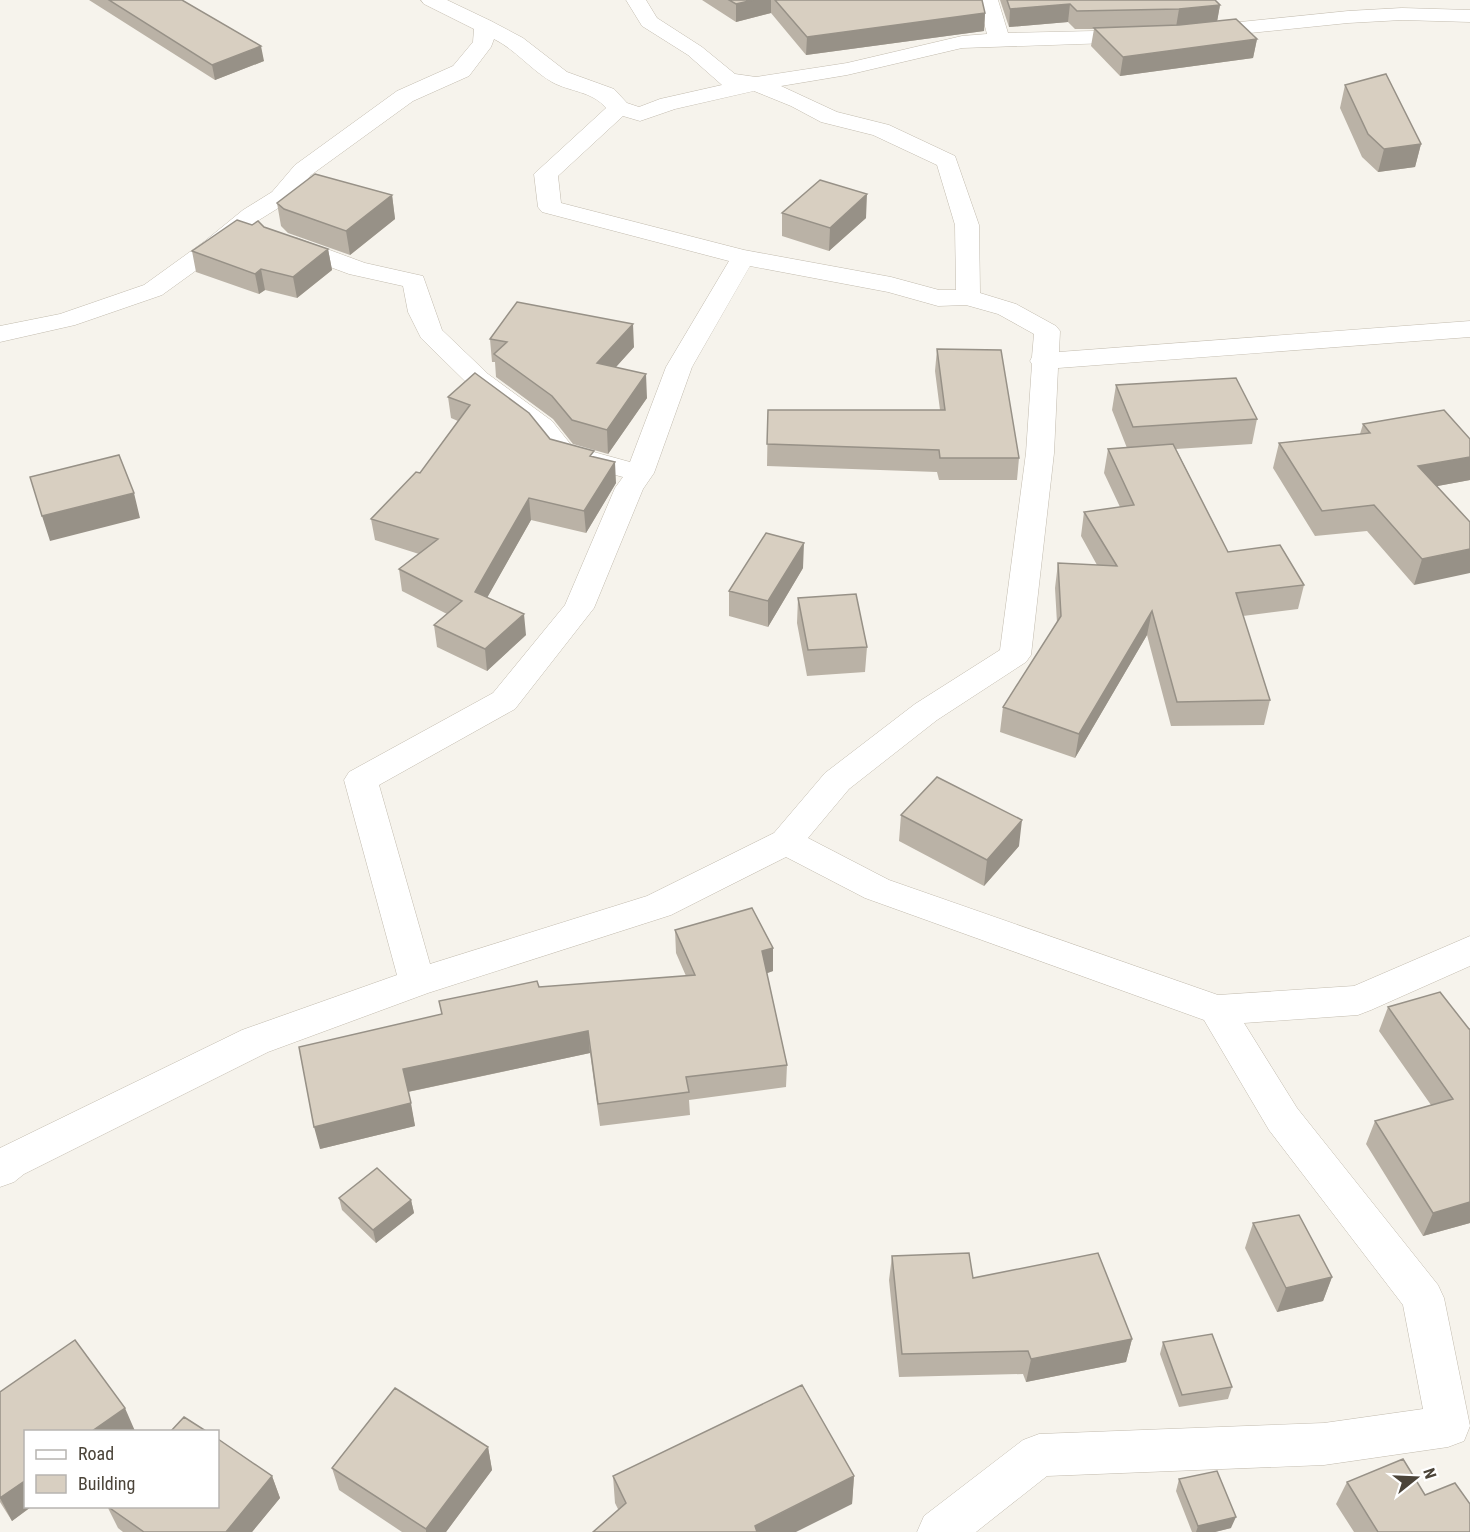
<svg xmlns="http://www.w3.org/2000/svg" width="1470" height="1532" font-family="'Roboto Condensed',sans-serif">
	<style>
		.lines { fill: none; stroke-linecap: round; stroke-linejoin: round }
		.minor-casing { stroke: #c2bbae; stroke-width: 1 }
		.minor { fill: #fff; fill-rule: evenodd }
		.wall { fill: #bab2a6 }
		.shaded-wall { fill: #979187 }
		.building { fill: #d8cfc1; stroke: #979187; stroke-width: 1.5 }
	</style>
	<rect width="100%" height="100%" fill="#f6f3ec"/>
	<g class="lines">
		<g class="minor-casing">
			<path id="minor" d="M421,0H447L491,21L523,38L567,72L614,89L627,103L639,107L660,99L722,85L688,55L642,26L626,0H646L657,18L702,47L735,74L756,77L847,63L962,36L987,34L978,0H998L1008,33L1138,30L1145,32L1148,36L1145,40L1138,42L962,48L847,75L781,86L837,112L889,125L955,156L979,225L980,293L1016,304L1056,326L1060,331L1059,352L1470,321V337L1058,368L1054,453L1031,655L1026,662L937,720L849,789L808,838L889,880L1218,995L1354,986L1470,936V966L1371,1010L1358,1015L1244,1023L1297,1108L1438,1285L1444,1298L1470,1426L1464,1441L1448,1447L1324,1465L1047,1476L976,1532H917L924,1516L1023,1440L1039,1434L1324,1423L1423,1409L1403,1305L1269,1130L1204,1020L865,898L786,857L671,915L428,993L268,1052L24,1174L14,1182L0,1187V1148L242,1030L397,975L344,780L349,772L493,693L565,605L615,488L623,477L552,458L532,433L470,386L421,338L408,312L403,286L349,274L279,248L276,243L279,238L288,236L297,238L365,263L423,276L442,330L488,374L552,421L572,446L630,462L666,367L729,261L542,212L538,207L534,174L606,108C592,91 570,92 552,82C531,70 516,50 494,39L491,47L469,76L413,101L311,175L288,202L259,220L223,251L162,295L75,325L0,342V326L60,314L144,285L205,241L243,210L272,192L295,165L397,91L453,66L473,42L474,29L424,4ZM754,91L791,106L821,122L873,135L937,165L955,225L956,290H939L891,277L744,250L561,203L558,176L623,116L640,121L675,109ZM750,266L888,292L938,306L966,305L998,314L1034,334L1032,357L1030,361L1032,364L1026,453L1000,650L915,704L825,773L774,833L647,896L430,964L379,785L515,709L594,608L643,489L654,473L692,367Z
				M1402,8L1470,10V22L1402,20L1348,23L1201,38L1194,36L1191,32L1194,28L1201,26L1348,11Z"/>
		</g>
		<use href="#minor" class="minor"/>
	</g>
	<path class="wall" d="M89,0H182L264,61L215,80Z
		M702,0H982L985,13L984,31L806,55L771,13L736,22Z
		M1000,0H1215L1220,5L1217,21L1257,39L1253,58L1120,76L1091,46L1094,29H1075L1068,22L1009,27Z
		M1345,85L1421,144L1415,167L1378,172L1362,157L1340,108Z
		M392,195L395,219L350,255L288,233L281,226L277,203Z
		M782,213L866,218L829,251L782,236Z
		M252,225L264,227L328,249L332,270L297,298L265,290L259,294L196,272L192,251Z
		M490,339L634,347L615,368L647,398L608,454L573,444L553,419L496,377L495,362H492Z
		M937,349L1019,458L1017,480H939L937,472L767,466L768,410H940L935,371Z
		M475,373L550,439L594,457L616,483L586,533L531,520L487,597L526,635L487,671L437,647L434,625L447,614L402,591L399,569L419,554L375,540L371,519L420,473L458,421L451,418L448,397Z
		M1116,385L1257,419L1252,444L1176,449L1228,552L1304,585L1298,609L1243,616L1270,700L1264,725L1171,726L1147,635L1075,758L1000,732L1003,707L1057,623L1055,588L1058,563L1097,565L1081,536L1084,512L1120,507L1104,473L1108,449L1127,448L1112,410Z
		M1363,424L1470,480L1437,486L1470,522L1414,585L1367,531L1315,536L1273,468L1279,443L1360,434Z
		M803,568L768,627L729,616V591Z
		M798,598L867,647L865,672L807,676L797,623Z
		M901,815L1019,846L984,886L899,841Z
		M675,930L773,971L767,973L787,1065L786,1087L689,1100L690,1115L600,1126L590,1053L408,1092L415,1126L320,1149L442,1014L539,987L686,976L676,953Z
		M1388,1007L1470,1029V1223L1423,1236L1366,1144L1375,1121L1431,1105L1379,1031Z
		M339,1198L411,1200L414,1213L376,1243L342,1210Z
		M1253,1223L1332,1277L1323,1301L1277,1312L1245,1248Z
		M892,1256L973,1278L1132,1339L1126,1362L1026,1382L1023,1374L899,1377L889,1280Z
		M1163,1342L1232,1387L1228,1399L1179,1407L1160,1354Z
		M0,1392L135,1431L12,1521L0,1502Z
		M488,1447L492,1470L446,1532H402L339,1490L332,1468Z
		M272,1476L280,1498L252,1532H123L118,1528L107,1506Z
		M613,1476H854L852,1504L618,1509L615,1503Z
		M1179,1479L1231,1528L1215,1532H1192L1176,1491Z
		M1347,1482L1425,1495L1470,1532H1354L1336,1504Z"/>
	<path class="shaded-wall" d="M753,0H771V13L736,22V4Z
		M1070,4L1068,22L1009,27L1010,9Z
		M1220,5L1217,22L1176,27L1179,9Z
		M985,13L984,31L806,55L807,37Z
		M1257,39L1253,58L1120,76L1123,57Z
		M261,46L264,61L215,80L212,65Z
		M1421,144L1415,167L1378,172L1384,149Z
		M867,194L866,218L829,251L830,228Z
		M392,195L395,219L350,255L346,231Z
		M328,249L332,270L297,298L293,277Z
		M261,269L265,290L259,294L255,274Z
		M633,324L634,347L598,387L597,363Z
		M646,374L647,398L608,454L607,430Z
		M1470,457V480L1411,491L1418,466Z
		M615,462L616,483L586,533L584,511Z
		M134,493L140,518L50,541L42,516Z
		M529,498L531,520L478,614L475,592Z
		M804,543L803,568L768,627V601Z
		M1470,549V573L1414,585L1422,559Z
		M1152,611L1147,635L1075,758L1079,734Z
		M524,614L526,635L487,671L485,649Z
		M1022,820L1019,846L984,886L987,860Z
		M773,948V971L762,975V951Z
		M588,1031L590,1053L407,1092L403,1069Z
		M411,1103L415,1126L320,1149L314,1127Z
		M411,1200L414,1213L376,1243L373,1230Z
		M1470,1202V1223L1423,1236L1433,1213Z
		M1332,1277L1323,1301L1277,1312L1286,1288Z
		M1132,1339L1126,1362L1026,1382L1031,1359Z
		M125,1408L135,1431H92Z
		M488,1447L492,1470L446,1532H426V1529Z
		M272,1476L280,1498L252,1532H226Z
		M854,1476L852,1504L796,1532H755V1526Z
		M26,1480V1506H32L12,1521L0,1498Z
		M1236,1517L1231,1528L1215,1532H1196L1198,1526Z"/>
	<path class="building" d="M109,0H182L261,46L212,65Z
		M729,0H753L736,4Z
		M775,0H982L985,13L807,37Z
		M1007,0H1215L1220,5L1179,9L1077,11L1070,4L1010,9Z
		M1236,19L1257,39L1123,57L1094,28L1179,25Z
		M1386,74L1421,144L1384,149L1368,134L1345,85Z
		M315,174L392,195L346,231L284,209L277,203Z
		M820,180L867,194L830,228L782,213Z
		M237,220L252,225L258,221L264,227L328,249L293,277L261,269L255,274L192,251Z
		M517,302L633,324L597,363L646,374L607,430L572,420L552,396L494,354L507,342L490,339Z
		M937,349L1001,350L1019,458H940L939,450L767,444L768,410H945Z
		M475,373L529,413L550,439L594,451L590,456L615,462L584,511L529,498L475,592L524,614L485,649L434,625L462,601L399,569L438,539L371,519L416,472L420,473L470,405L448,397Z
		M1236,378L1257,419L1133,427L1116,385Z
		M1444,410L1470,439V457L1418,466L1470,522V549L1422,559L1374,505L1322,511L1279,443L1370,433L1363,424Z
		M1173,444L1228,552L1280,545L1304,585L1236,593L1270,700L1177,702L1152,611L1079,734L1003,707L1061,616L1058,563L1117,566L1084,512L1134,505L1108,449Z
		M119,455L134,493L42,516L30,477Z
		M766,533L804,543L768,601L729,591Z
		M856,594L867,647L808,650L798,598Z
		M937,777L1022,820L987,860L901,815Z
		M752,908L773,948L762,951L787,1065L686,1077L689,1092L598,1104L588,1031L403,1069L411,1103L314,1127L299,1047L442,1014L439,1001L537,981L539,987L695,975L675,930Z
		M1440,992L1469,1029H1470V1202L1433,1213L1375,1121L1453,1099L1388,1007Z
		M377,1168L411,1200L373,1230L339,1198Z
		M1299,1215L1332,1277L1286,1288L1253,1223Z
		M969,1253L973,1278L1098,1253L1132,1339L1031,1359L1028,1351L902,1354L892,1256Z
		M1212,1334L1232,1387L1182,1395L1163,1342Z
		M75,1340L125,1408L92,1431H26V1480L0,1498V1392Z
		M802,1385L854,1476L755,1526L757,1532H593L626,1503L613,1476Z
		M395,1388L488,1447L426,1529L332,1468Z
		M184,1417L206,1431H171Z
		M218,1439L272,1476L226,1532H144L107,1506H218Z
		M1403,1459L1425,1495L1455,1483L1470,1504V1532H1378L1347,1482Z
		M1217,1471L1236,1517L1198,1526L1179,1479Z"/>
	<rect x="24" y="1430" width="195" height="78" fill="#ffffff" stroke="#b7b4b0" stroke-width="1.5"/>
	<rect x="36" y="1450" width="30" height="9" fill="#ffffff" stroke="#b7b4b0" stroke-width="1.5"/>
	<text x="78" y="1460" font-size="18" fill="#4b4439">Road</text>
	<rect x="36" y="1475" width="30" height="18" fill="#d8cfc1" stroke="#b7b4b0" stroke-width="1.5"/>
	<text x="78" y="1490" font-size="18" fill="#4b4439">Building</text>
	<g transform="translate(1416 1478) rotate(72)" stroke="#ffffff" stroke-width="4.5" paint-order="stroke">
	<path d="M0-4.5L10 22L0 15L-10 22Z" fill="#4b4439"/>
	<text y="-9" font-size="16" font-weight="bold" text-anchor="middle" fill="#4b4439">N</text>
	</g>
</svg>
